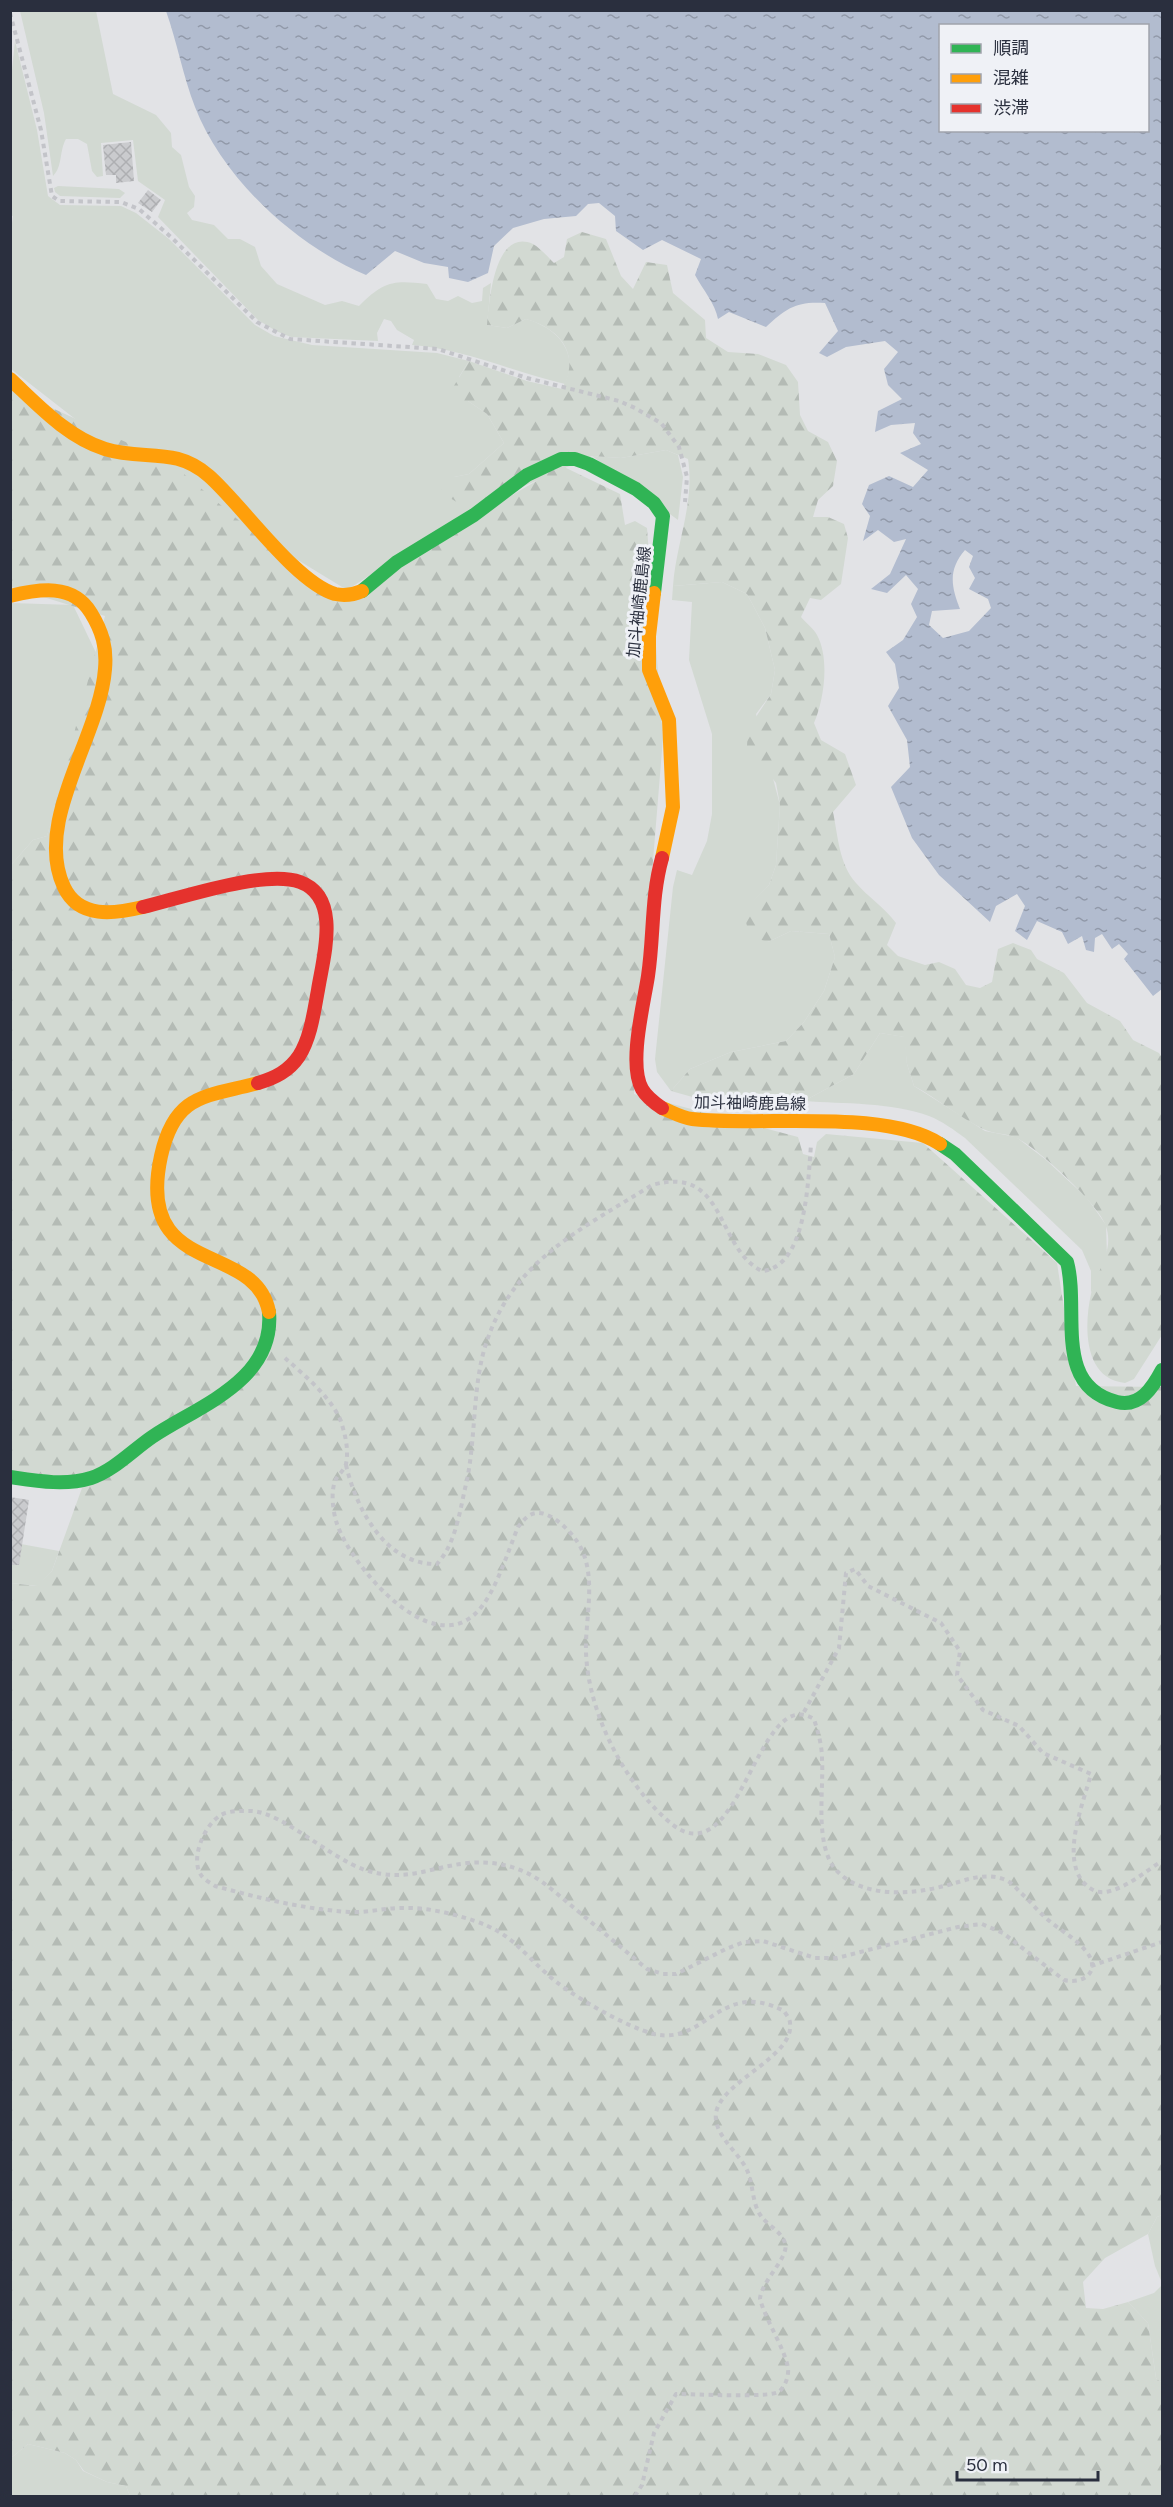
<svg xmlns="http://www.w3.org/2000/svg" width="1173" height="2507" font-family="Figtree,'Noto Sans JP',sans-serif">
	<style>
		.green { fill: #d2d9d2 }
		.forest { fill: url(#forest-firs) }
		.water { fill: url(#water-ripples); fill-rule: evenodd }
		.building { fill: url(#building-cross-hatch) }
		.lines { fill: none; stroke-linecap: round; stroke-linejoin: round }
		.path { stroke: #c3c4c9; stroke-width: 4; stroke-dasharray: 4.5 4.5; stroke-linecap: butt }
		.fast { stroke: #30b455; stroke-width: 14 }
		.slow { stroke: #ff9f0a; stroke-width: 14 }
		.jam { stroke: #e5322d; stroke-width: 14 }
		.labels { text-anchor: middle; dominant-baseline: central; stroke-width: 6; stroke-linejoin: round; paint-order: stroke }
		.street-label { font-size: 16px; fill: #2a2f3e; stroke: #eff1f6 }
	</style>
	<defs>
		<pattern id="forest-firs" width="22" height="20" patternUnits="userSpaceOnUse" patternTransform="scale(1.5)"><rect width="22" height="20" fill="#d2d9d2"/><path d="M5 1l3.5 6h-7zM16 11l3.5 6h-7z" fill="#b4bbb5"/></pattern>
		<pattern id="water-ripples" width="26" height="14" patternUnits="userSpaceOnUse" patternTransform="scale(1.5)"><rect width="26" height="14" fill="#b2bccf"/><path d="M2 4q2-2 4 0t4 0M15 11q2-2 4 0t4 0" fill="none" stroke="#9199a9"/></pattern>
		<pattern id="building-cross-hatch" width="8" height="8" patternUnits="userSpaceOnUse" patternTransform="scale(1.5)"><rect width="8" height="8" fill="#cacbce"/><path d="M0 0l8 8M0 8l8-8" fill="none" stroke="#aeafb2"/></pattern>
	</defs>
	<rect width="100%" height="100%" fill="#e2e3e6"/>
	<path class="green" d="M20,11H96L113,94L156,115L171,133L172,147L181,155L189,187L195,196L194,207L187,213L192,220L214,225L228,239H240L255,247L261,266L277,284L325,305L342,301L359,306C384,281 393,280 427,284L436,299L448,301L458,296L472,303L482,301L483,288L491,283L487,325L507,328L526,319C556,327 580,352 565,384C513,372 465,349 412,345L414,340L397,330L391,321L384,319L377,333L378,341L291,337L276,331L258,320L158,217L165,200L138,181L133,140L101,143L103,176L97,177L92,171L87,144L78,139H66C59,151 63,166 53,176L44,113Z
		M15,41L37,130L48,196L60,205L121,206L136,213L169,239L255,325L274,336L312,345L437,353L469,361L459,377L468,401L487,414L504,443L469,474L454,477L470,510L347,590L106,443L11,369L10,237L13,216L10,215V89Z
		M58,186L119,189L125,193L120,198L60,196L55,192L54,188Z
		M666,450L678,455L683,477L678,520L592,456L621,458Z
		M722,582L747,594L765,628L775,670L771,694L756,714L780,805L776,865L769,885L744,910L768,942L791,931L829,934L835,957L824,991L804,1022L786,1041L731,1052L690,1069L671,1091L657,1072L655,1059L673,887L677,870L692,875L707,841L712,814V734L689,660L692,602L672,600L673,586Z
		M11,603L73,605L98,657L47,836L33,840L11,865Z
		M880,1033L905,1037L907,1064L914,1086L985,1131L1016,1137L1045,1159L1087,1198L1106,1225L1107,1257L1091,1293V1271L1082,1250L965,1138C954,1130 942,1121 929,1116C891,1102 844,1104 804,1101L854,1074Z
		M10,1542L59,1551L52,1571L37,1586L11,1583Z
		M1162,2215V2283L1155,2266L1148,2234L1157,2217Z
		M1162,2285V2383L1156,2378L1148,2323L1128,2302L1154,2293Z
		M28,2444L65,2453L76,2460L83,2471L107,2482L126,2486L130,2496H11V2458Z"/>
	<path class="forest" d="M582,232L606,239L621,276L633,289L646,262L667,265L673,293L705,320L706,338L728,352L758,354L786,365L798,382L800,415L808,431L828,442L837,461L833,486L818,500L813,517H828L844,524L848,538L841,584L821,600L810,598L801,617C806,623 814,629 817,635C830,659 824,700 814,723L821,740L845,754L856,785L833,812C838,836 839,864 856,883C868,897 884,907 896,923L887,945L898,956L925,965L939,962L955,969L966,985L980,988L992,982L998,949L1013,943L1031,950L1037,959L1064,973L1087,1003L1120,1021L1133,1040L1159,1053L1162,1058V1335L1134,1379L1125,1383C1083,1379 1084,1325 1091,1294C1096,1271 1116,1250 1105,1224C1098,1204 1034,1144 1014,1137C1004,1133 993,1134 983,1129C959,1117 938,1099 914,1086L907,1064L904,1037L880,1033L854,1074L804,1101L696,1098L671,1091L690,1069L731,1052L786,1041L804,1022L824,991L835,957L829,934L791,931L768,942L754,938L747,926L743,910L769,885L776,865L780,805L776,783L747,746L748,729L771,694L775,670L765,628L747,594L722,582L673,586C676,543 695,503 688,459L666,450L621,458L592,456L470,510L445,495L441,488L454,477L469,474L504,443L487,414L468,401L461,406L449,394L469,361L527,381L562,389C581,355 561,329 526,319L507,328L487,325C489,303 494,227 533,244C540,248 548,257 554,263L564,257L567,239Z
		M11,389L171,463L333,600L562,466L620,494L625,525L635,521L647,528L663,738L634,1094L798,1137L803,1154L814,1157L817,1142L826,1134L923,1143L1057,1263L1076,1386L1162,1387V2215L1157,2217L1148,2234L1105,2258L1083,2282L1086,2308L1103,2309L1128,2302L1148,2323L1156,2378L1162,2383V2496H130L126,2486L107,2482L84,2471L76,2460L65,2453L28,2444L11,2458V1583L36,1586L52,1571L82,1488L11,1470V865L33,840L47,836L105,616L11,587Z"/>
	<path class="water" d="M166,11H1162V989L1153,996L1124,959L1128,954L1119,944L1112,949L1102,934L1095,938L1094,952L1086,950L1082,936L1068,944L1062,932L1037,921L1027,940L1015,931L1025,906L1017,894L996,906L990,922L939,875L912,838L891,787L910,767L907,740L888,706L899,688L895,664L886,652L903,640L917,617L911,604L918,589L906,575L887,593L871,589L890,574L906,539L894,542L878,530L863,541L870,516L862,504L869,485L889,476L913,487L928,470L900,453L921,444L913,433L915,423L891,425L875,432L878,411L902,399L888,385L884,369L898,352L885,341L846,347L827,357L819,353L838,331L825,303C797,301 786,308 766,327L729,312L718,319C715,303 703,290 695,275L701,259L662,240L643,250L616,231L615,216L599,203L588,204L576,216L544,219L513,228L494,246L488,273L468,282L449,278L448,267L424,263L395,251L366,275C295,245 223,179 195,107C183,76 177,42 166,11ZM940,26H1148V130H940ZM965,550L973,556L969,567L975,578L969,589L988,599L991,608L969,631L943,638L929,625L932,611L960,609C951,586 948,570 965,550Z"/>
	<path class="building" d="M131,142L134,181L116,183V175H106L103,145Z
		M148,190L161,200L152,212L138,203Z
		M10,1497L29,1500L19,1565H10Z"/>
	<g class="lines">
		<path class="path" d="M10,13L41,130L52,196L59,201L121,202L139,209L171,237L257,322L290,339L438,349L527,378L619,401L635,408L661,423L679,447L687,477L685,502
			M285,1358C304,1375 329,1395 340,1419C345,1433 349,1449 346,1464C345,1469 339,1474 336,1479C330,1491 333,1512 337,1524C351,1565 429,1659 476,1613C495,1595 508,1551 518,1527C523,1521 528,1514 536,1513C552,1511 574,1534 581,1548C595,1576 587,1612 586,1642C584,1704 621,1779 667,1820C740,1887 755,1682 814,1719C818,1732 822,1745 822,1759C824,1790 814,1845 836,1870C862,1898 910,1895 944,1886C965,1881 984,1871 1006,1880C1012,1883 1016,1888 1020,1892C1029,1900 1037,1910 1046,1918C1058,1929 1074,1937 1085,1950C1102,1969 1086,1985 1064,1980L1003,1933L982,1924L958,1927L837,1958H815L763,1941L744,1942L726,1949L676,1974H663L647,1969C622,1948 598,1928 573,1907C558,1895 543,1880 525,1872C507,1864 488,1861 468,1863C430,1867 406,1883 365,1870C330,1858 283,1813 252,1811C242,1811 230,1810 221,1815C204,1825 190,1859 201,1875C204,1880 211,1883 215,1886C259,1898 303,1909 349,1912C368,1913 388,1907 408,1908C430,1908 454,1914 475,1921C512,1934 519,1949 547,1974C568,1994 626,2027 654,2034C706,2046 720,1978 784,2011C786,2014 790,2019 790,2023C795,2057 721,2081 716,2113C713,2134 737,2151 746,2168C754,2183 751,2202 761,2216C767,2225 781,2231 785,2243C790,2257 761,2281 760,2299C766,2321 785,2349 788,2368C789,2376 785,2388 778,2392C769,2398 694,2394 676,2394L654,2433L642,2485L635,2496
			M346,1465C356,1508 385,1565 437,1564C457,1542 460,1508 467,1480C475,1440 473,1398 482,1358C505,1264 577,1232 652,1185C727,1164 715,1248 762,1271C807,1267 808,1179 811,1145
			M804,1712L839,1648L846,1573L855,1569L868,1586L941,1623L960,1651L957,1675L983,1710L1019,1726L1043,1753L1091,1774C1083,1804 1060,1859 1085,1884C1092,1891 1100,1894 1110,1891C1129,1886 1146,1871 1162,1861
			M1091,1966L1162,1942"/>
		<path class="fast" d="M362,591L397,562L474,515L527,475L561,459H575L589,464L636,489L654,503L663,516L654,593
			M940,1144L955,1154L1067,1262C1080,1310 1052,1386 1117,1402C1140,1408 1153,1387 1162,1370
			M10,1477C37,1481 65,1486 91,1478C113,1471 133,1450 152,1437C198,1406 275,1381 269,1312"/>
		<path class="slow" d="M10,379C38,405 67,437 105,449C144,461 175,446 209,476C242,505 295,582 335,594C345,596 353,595 362,591
			M654,593L649,636V670L669,720L673,807L662,858
			M10,596C39,589 73,583 91,613C102,631 107,647 105,669C100,737 33,821 64,887C79,919 114,914 143,907
			M258,1083C206,1097 175,1093 161,1156C134,1280 255,1239 269,1312
			M662,1108C672,1112 682,1118 692,1119C760,1127 885,1108 940,1144"/>
		<path class="jam" d="M662,858C651,897 654,936 648,976C644,1003 628,1064 642,1089C646,1096 656,1104 662,1108
			M143,907C181,898 265,869 300,882C342,897 323,958 318,990C314,1011 311,1037 299,1056C289,1071 275,1078 258,1083"/>
	</g>
	<g class="labels">
		<g class="street-label">
			<text transform="translate(639 602) rotate(-84)">加斗袖崎鹿島線</text>
			<text transform="translate(750 1103) rotate(1)">加斗袖崎鹿島線</text>
		</g>
	</g>
	<rect width="1173" height="2507" fill="none" stroke="#2a2f3e" stroke-width="24"/>
	<rect x="939" y="24" width="210" height="108" fill="#eff1f6" stroke="#a0a3ac" stroke-width="1.5"/>
	<rect x="951" y="44" width="30" height="9" fill="#30b455" stroke="#a0a3ac" stroke-width="1.5"/>
	<text x="993" y="54" font-size="18" fill="#2a2f3e">順調</text>
	<rect x="951" y="74" width="30" height="9" fill="#ff9f0a" stroke="#a0a3ac" stroke-width="1.5"/>
	<text x="993" y="84" font-size="18" fill="#2a2f3e">混雑</text>
	<rect x="951" y="104" width="30" height="9" fill="#e5322d" stroke="#a0a3ac" stroke-width="1.5"/>
	<text x="993" y="114" font-size="18" fill="#2a2f3e">渋滞</text>
	<path d="M957 2471v9h141v-9" fill="none" stroke="#2a2f3e" stroke-width="3"/>
	<text x="966" y="2471" font-size="18" fill="#2a2f3e" stroke="#eff1f6" stroke-width="4.5" paint-order="stroke">50 m</text>
</svg>
